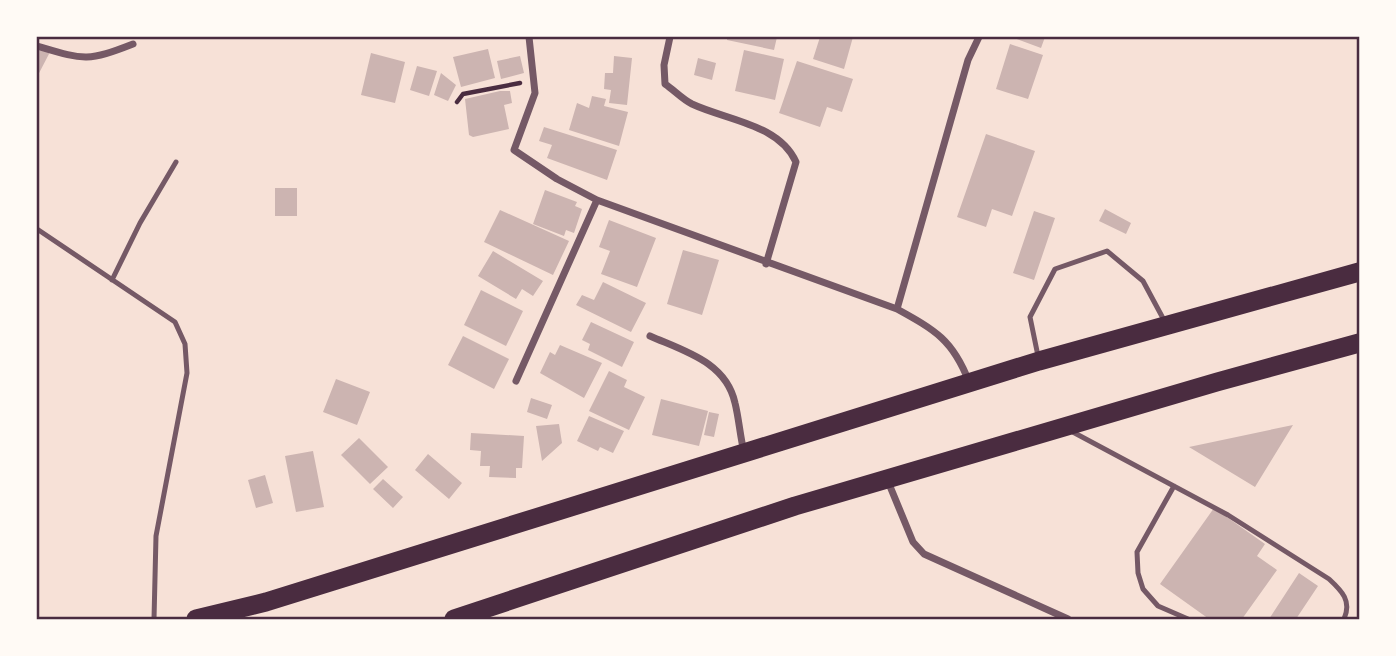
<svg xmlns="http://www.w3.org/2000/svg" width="1396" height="656" font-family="'IBM Plex Sans',sans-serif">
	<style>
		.building { fill: #ccb4b1 }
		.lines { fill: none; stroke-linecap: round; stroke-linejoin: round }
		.path { stroke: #4a2c40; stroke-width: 4.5 }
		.service { stroke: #755966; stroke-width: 5 }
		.minor { stroke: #755966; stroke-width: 7 }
		.trunk { stroke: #4a2c40; stroke-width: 19 }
		.neatline { fill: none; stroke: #4a2c40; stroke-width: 2.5 }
	</style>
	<rect width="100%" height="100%" fill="#f7e1d7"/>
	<path class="building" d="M727,37H777L774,50L727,40Z
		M820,37H853L844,69L813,59Z
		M1011,37H1045L1041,48Z
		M1010,44L1043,55L1028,99L996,89Z
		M37,48L50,52L37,77Z
		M488,49L495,78L461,87L453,57Z
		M744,50L784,59L775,100L735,91Z
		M371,53L405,62L395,103L361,95Z
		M520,56L524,73L501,79L497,61Z
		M614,56L632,58L627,105L609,103L611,90L604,89L605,73H613Z
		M698,58L716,63L712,80L694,75Z
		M797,61L853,79L842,112L827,107L820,127L779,113Z
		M417,66L437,71L429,96L410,90Z
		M441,73L456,85L448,101L434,95Z
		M500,91H510L512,103L504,105L509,129L473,137L469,135L465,99Z
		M592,96L606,99L604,106L628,112L619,146L569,130L577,103L589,108Z
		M544,127L617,150L607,180L547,158L552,145L539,141Z
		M986,134L1035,151L1012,216L992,209L986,227L957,217Z
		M275,188H297V216H275Z
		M545,190L577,202L575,206L582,209L574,233L566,230L564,236L533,224Z
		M1105,209L1131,223L1126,234L1099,221Z
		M500,210L569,241L553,275L484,242Z
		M1034,211L1055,218L1034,280L1013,273Z
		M609,220L656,238L637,287L601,274L610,251L599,247Z
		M683,250L719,260L702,315L667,304Z
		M493,251L543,281L533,296L522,289L516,299L478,276Z
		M603,282L646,303L631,332L576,305L582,295L594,300Z
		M481,290L523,311L506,346L464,325Z
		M591,322L634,342L622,367L588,350L590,344L582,340Z
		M463,336L509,359L494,389L448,365Z
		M560,345L602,363L584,398L540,373L550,352L555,355Z
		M609,371L627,380L624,387L645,397L629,430L589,411Z
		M336,379L370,392L357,425L323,412Z
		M531,398L552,405L547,419L527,412Z
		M661,399L708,411L699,446L652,435Z
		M709,412L719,414L714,437L704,435Z
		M589,416L624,431L613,453L600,447L598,451L577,441Z
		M559,424L562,443L542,461L536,426Z
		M1293,425L1255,487L1189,447Z
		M471,433L524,436L522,468H516V478L489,477L490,466H480L481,451L470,450Z
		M359,438L388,467L370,484L341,455Z
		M313,451L324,507L296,512L285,456Z
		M428,454L462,483L449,499L415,470Z
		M265,475L273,503L256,508L248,480Z
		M383,479L403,497L393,508L373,489Z
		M1214,508L1265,544L1257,556L1277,570L1242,619H1209L1160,584Z
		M1299,573L1318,586L1296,619H1269Z"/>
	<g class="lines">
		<path class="path" d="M457,102L463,94L520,83"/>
		<path class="service" d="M37,229L175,322L185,344L187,373L156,536L154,619
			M112,280L140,223L176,162
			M1038,356L1030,317L1055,269L1107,251L1143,281L1165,322
			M1069,430L1228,515L1329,579C1342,591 1352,601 1344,619
			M1174,486L1137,552L1138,573L1143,589L1158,606L1188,619"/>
		<path class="minor" d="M529,37L535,93L514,150L557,179L597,200L897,309C935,330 953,340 969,382
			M670,37L664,65L665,84C674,90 682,99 692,104C726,120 779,124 796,162L766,264
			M37,46C84,60 87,62 133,44
			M897,309L968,60L979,37
			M650,336C684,351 726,362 735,403C739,419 740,436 744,452
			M516,381L597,200
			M887,479L913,542L924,554L1068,619"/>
		<path class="trunk" d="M196,619L266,602L1039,361L1359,272
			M454,619L795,506L1217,382L1359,343"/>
	</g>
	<rect width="1396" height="656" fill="none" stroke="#fffaf5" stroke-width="77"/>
	<rect x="38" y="38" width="1320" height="580" class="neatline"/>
</svg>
